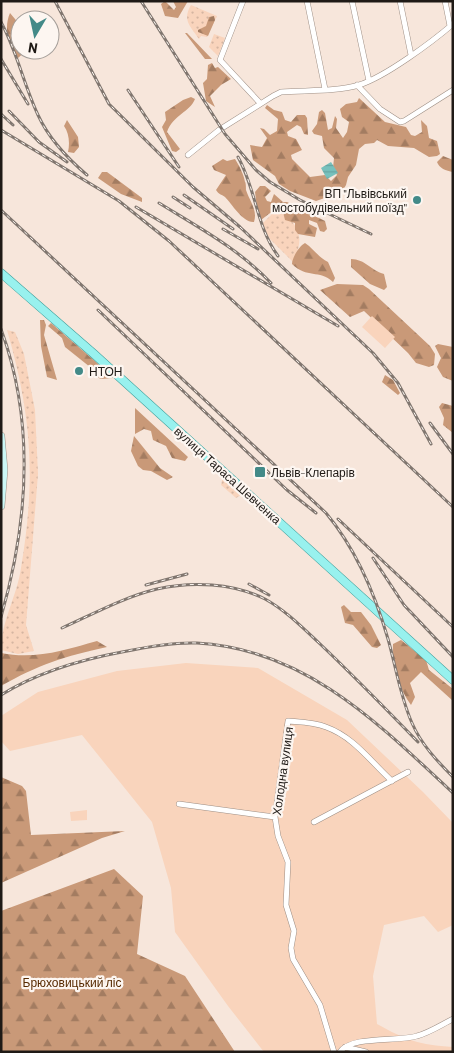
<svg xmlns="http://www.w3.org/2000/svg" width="454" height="1053" font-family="Barlow,sans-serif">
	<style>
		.grass { fill: url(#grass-dots) }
		.forest { fill: url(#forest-firs) }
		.garden { fill: #f9d4bc }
		.water { fill: url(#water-rules) }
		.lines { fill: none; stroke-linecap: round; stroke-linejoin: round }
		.street-casing { stroke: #9d8e84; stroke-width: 6 }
		.secondary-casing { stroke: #9d8e84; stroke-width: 8 }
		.primary-casing { stroke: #419f9b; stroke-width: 9 }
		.street { stroke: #fff; stroke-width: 5 }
		.secondary { stroke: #ccf8f6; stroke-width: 7 }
		.primary { stroke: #98f1ee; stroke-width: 8 }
		.rail-casing { stroke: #80766f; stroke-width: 3 }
		.rail { stroke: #fdf6f1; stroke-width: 1; stroke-dasharray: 4; stroke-linecap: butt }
		.poi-dot { fill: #438a88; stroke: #fdf6f1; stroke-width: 2 }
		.labels { text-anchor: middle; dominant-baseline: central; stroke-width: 4.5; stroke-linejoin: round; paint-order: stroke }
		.poi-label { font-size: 12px; fill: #1f1a16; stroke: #fdf6f1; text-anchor: start }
		.street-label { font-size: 12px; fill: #1f1a16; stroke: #fdf6f1 }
		.park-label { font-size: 12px; fill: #572a00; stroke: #fdf6f1 }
	</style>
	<defs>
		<pattern id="grass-dots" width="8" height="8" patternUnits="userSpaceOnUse" patternTransform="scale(1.25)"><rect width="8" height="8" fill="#f9d4bc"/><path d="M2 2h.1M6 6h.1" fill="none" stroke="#d5b5a1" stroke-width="1.8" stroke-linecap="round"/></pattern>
		<pattern id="forest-firs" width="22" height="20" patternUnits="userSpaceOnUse" patternTransform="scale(1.25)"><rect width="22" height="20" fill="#c99978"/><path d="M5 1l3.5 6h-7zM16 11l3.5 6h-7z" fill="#a37c61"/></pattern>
		<pattern id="water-rules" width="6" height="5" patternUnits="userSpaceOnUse" patternTransform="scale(1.25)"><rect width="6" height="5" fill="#77c1bd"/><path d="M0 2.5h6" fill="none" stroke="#66a5a2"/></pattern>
	</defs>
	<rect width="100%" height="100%" fill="#f7e6db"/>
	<path class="grass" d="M191,5L217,16L207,37L201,36L199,39C190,26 182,20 191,5Z
		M214,34L225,38L218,56L209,47Z
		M279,207C298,227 306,235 293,262L270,239L262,224Z
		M7,330L15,332L24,354L35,410L38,474L26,625L34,651L18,654L1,650C1,622 17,596 21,568C36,478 32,417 7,330Z
		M223,476L243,494L236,498L221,485Z"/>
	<path class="forest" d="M165,1L174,10L176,7L173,1H188L178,18L165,16L161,4Z
		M10,13L20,25V50H27L18,58C7,46 4,26 10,13Z
		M214,16L215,20L208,36L198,32V30L206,26L209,17Z
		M185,33H187L212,59H205Z
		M212,63L215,68L218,67L231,79L221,85L210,96L215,107L206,101L203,83L207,79L208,65Z
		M191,97L195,99C190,112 173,115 167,132L180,149L176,152L172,151L162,127L166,120L165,112L183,100Z
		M359,98L385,122L406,127L411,135L415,136L422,132L421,120L427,126L429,138L437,141L440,154L437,156L429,157L414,148L388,146L377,140L374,143L365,144L359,149L356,165L348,177L346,185L342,192L316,201L290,191L279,184L275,176L253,160L250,145L262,147L267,138L260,128L264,129L270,135L277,131L278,119L265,108L267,105L274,110L282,112L285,120L291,122L297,115H305L307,118L308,135L304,134L301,127L297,125L287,132L288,136L296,139L302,150L291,155L292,159L310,177L325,175L331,181L337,175L333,168L334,158L324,148L322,136L314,134L312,131L317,124L319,112L322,110L325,113L328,130L332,128L335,116L337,119L336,128L343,138L347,132L349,122L342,117L340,109L346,104L357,102Z
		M67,120L78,137L79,147L74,153L68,152C70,143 69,133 64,126Z
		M443,156L453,160V172C446,171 439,168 437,162Z
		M223,159L227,161L235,159C239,165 244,175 245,182C246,182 246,190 246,190C249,200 258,210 254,222C243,223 232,204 225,197C221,194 219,195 216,190L226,175L214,170L212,166Z
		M102,172H107L142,198V202L121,194L98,178Z
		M260,186H265L271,191L265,197L267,201L271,202L274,194L283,202H287L325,221L327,229L324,232L320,231L317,223L309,220V224L317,228L315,237L298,234L295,230V223L285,220L283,212L274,210L261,220L258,216L255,192Z
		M305,243C314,249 318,257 328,262L335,278L333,282C319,269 307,279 292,264C292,258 299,246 305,243Z
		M351,259C365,259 372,271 384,274L387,287L384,290L370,284L351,267Z
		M337,284L363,285L369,289L430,346L435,354L434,365L429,367L416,363L408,353L364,311L350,317L320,290Z
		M40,320H44L46,325L44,335L57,380L47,377L41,346Z
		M51,323L112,376L113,378L101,379L92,375L90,367L65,347L62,338L48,326Z
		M438,344L453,347V381L443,377L437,367L441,358L435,346Z
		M385,375L393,380L400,393L398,395L382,382Z
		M442,403L453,406V433L443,425L444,418L439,407Z
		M135,408L188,457L185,461L172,458L166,446L153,440L151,431L144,429L135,434Z
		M134,436L160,468L173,477L167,480L151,471L143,470L138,466L131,451Z
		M344,605L351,612H361L371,625L381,645L377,648L372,647L353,625L345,623L341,607Z
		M401,640L426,660L429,670L453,689V701L421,672L410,683L415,697L411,705C399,689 392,663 393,644Z
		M97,641L107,647C65,656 38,665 1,686V653C35,660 65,650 97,641Z
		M1,777L22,786L26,791L31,835L125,831L102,838L1,883Z
		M114,869L143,896L137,954L185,976L235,1052H1V911Z"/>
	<path class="garden" d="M372,316L395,337L385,348L362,327Z
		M186,663L258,668L347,720L423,792L453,823V925L438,932L424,916L384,925L373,976L377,1024C406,1040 419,1045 453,1047V1052H264L228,1006L175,932L171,888L152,822L82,735L10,751L1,741V716L38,692L117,671Z
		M87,810V820L71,821L70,812Z"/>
	<path class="water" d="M331,162L338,173L327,179L321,168Z"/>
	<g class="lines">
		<g class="street-casing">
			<path id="street" d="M243,1L220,60L260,103
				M307,1L325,89
				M352,1L369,81
				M400,1L411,55
				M445,1L450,26
				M357,85L380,109L400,122L404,121L453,90
				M188,155L219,130L273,96L281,92C306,90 335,92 359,85C385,77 432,42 453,24
				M179,804L275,817
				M314,822L408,772
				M345,1047L366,1052
				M334,1052L320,1005L293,959L291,948L294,931L286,905L288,862L278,836L275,817L288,721C300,722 314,722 326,727C354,737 371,762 392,781
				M340,1052C352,1035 398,1042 417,1036C429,1033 441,1025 453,1019"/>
		</g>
		<g class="secondary-casing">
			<path id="secondary" d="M1,436L4,470L1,506"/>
		</g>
		<g class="primary-casing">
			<path id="primary" d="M1,273L94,354L453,680"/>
		</g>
		<use href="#street" class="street"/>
		<use href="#secondary" class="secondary"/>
		<use href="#primary" class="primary"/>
		<g class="rail-casing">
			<path id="rail" d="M55,1L109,104L193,187L240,227L373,353L398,383L431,444
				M141,1L225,134L256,170L270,182L300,200L371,234
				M1,22C17,52 24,85 38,115C49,139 67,158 87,175
				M1,59L28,104
				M128,90L179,167
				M9,111L39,142L67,162
				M1,114L13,125
				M1,130L119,201L169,241L453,507
				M238,157C256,189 256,226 278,256
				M184,195L233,229
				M173,197L190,208
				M159,203C198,227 239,249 271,283
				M136,207L338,326
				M1,210L326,513C356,549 375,594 388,639C396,667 400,696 412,723C421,744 437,761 453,777
				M223,229L258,249
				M98,310L287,490L316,513
				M1,329C35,422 28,523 1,617
				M430,423L453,454
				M338,519L453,627
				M373,558L404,605L453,657
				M249,584L269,595
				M146,585L187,574
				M62,628C93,614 124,597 157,589C192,581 233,583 265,599C285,610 302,627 318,642C352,674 385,708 418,742
				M1,695C38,672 79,660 122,652C146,647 172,642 197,643C305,649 378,723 453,793"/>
		</g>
		<use href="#rail" class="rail"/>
	</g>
	<g class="poi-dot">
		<circle cx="417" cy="200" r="5"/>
		<circle cx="79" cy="371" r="5"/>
		<rect x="254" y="466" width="12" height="12" rx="2.5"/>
	</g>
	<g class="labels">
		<g class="poi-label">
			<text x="407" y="193" text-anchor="end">ВП "Львівський<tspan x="407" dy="14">мостобудівельний поїзд"</tspan></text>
			<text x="89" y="371">НТОН</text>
			<text x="271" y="472">Львів-Клепарів</text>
		</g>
		<g class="street-label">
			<text transform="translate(228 475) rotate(42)">вулиця Тараса Шевченка</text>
			<text transform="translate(282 771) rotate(-82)">Холодна вулиця</text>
		</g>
		<g class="park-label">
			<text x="72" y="982">Брюховицький ліс</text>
		</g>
	</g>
	<rect width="454" height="1053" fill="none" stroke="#1f1a16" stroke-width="5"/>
	<g transform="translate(35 35) rotate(189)"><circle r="24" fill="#fdf6f1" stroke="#a49e99"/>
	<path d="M0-4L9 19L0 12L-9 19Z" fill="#438a88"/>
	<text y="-8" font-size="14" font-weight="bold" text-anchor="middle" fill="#1f1a16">N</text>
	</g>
</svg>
